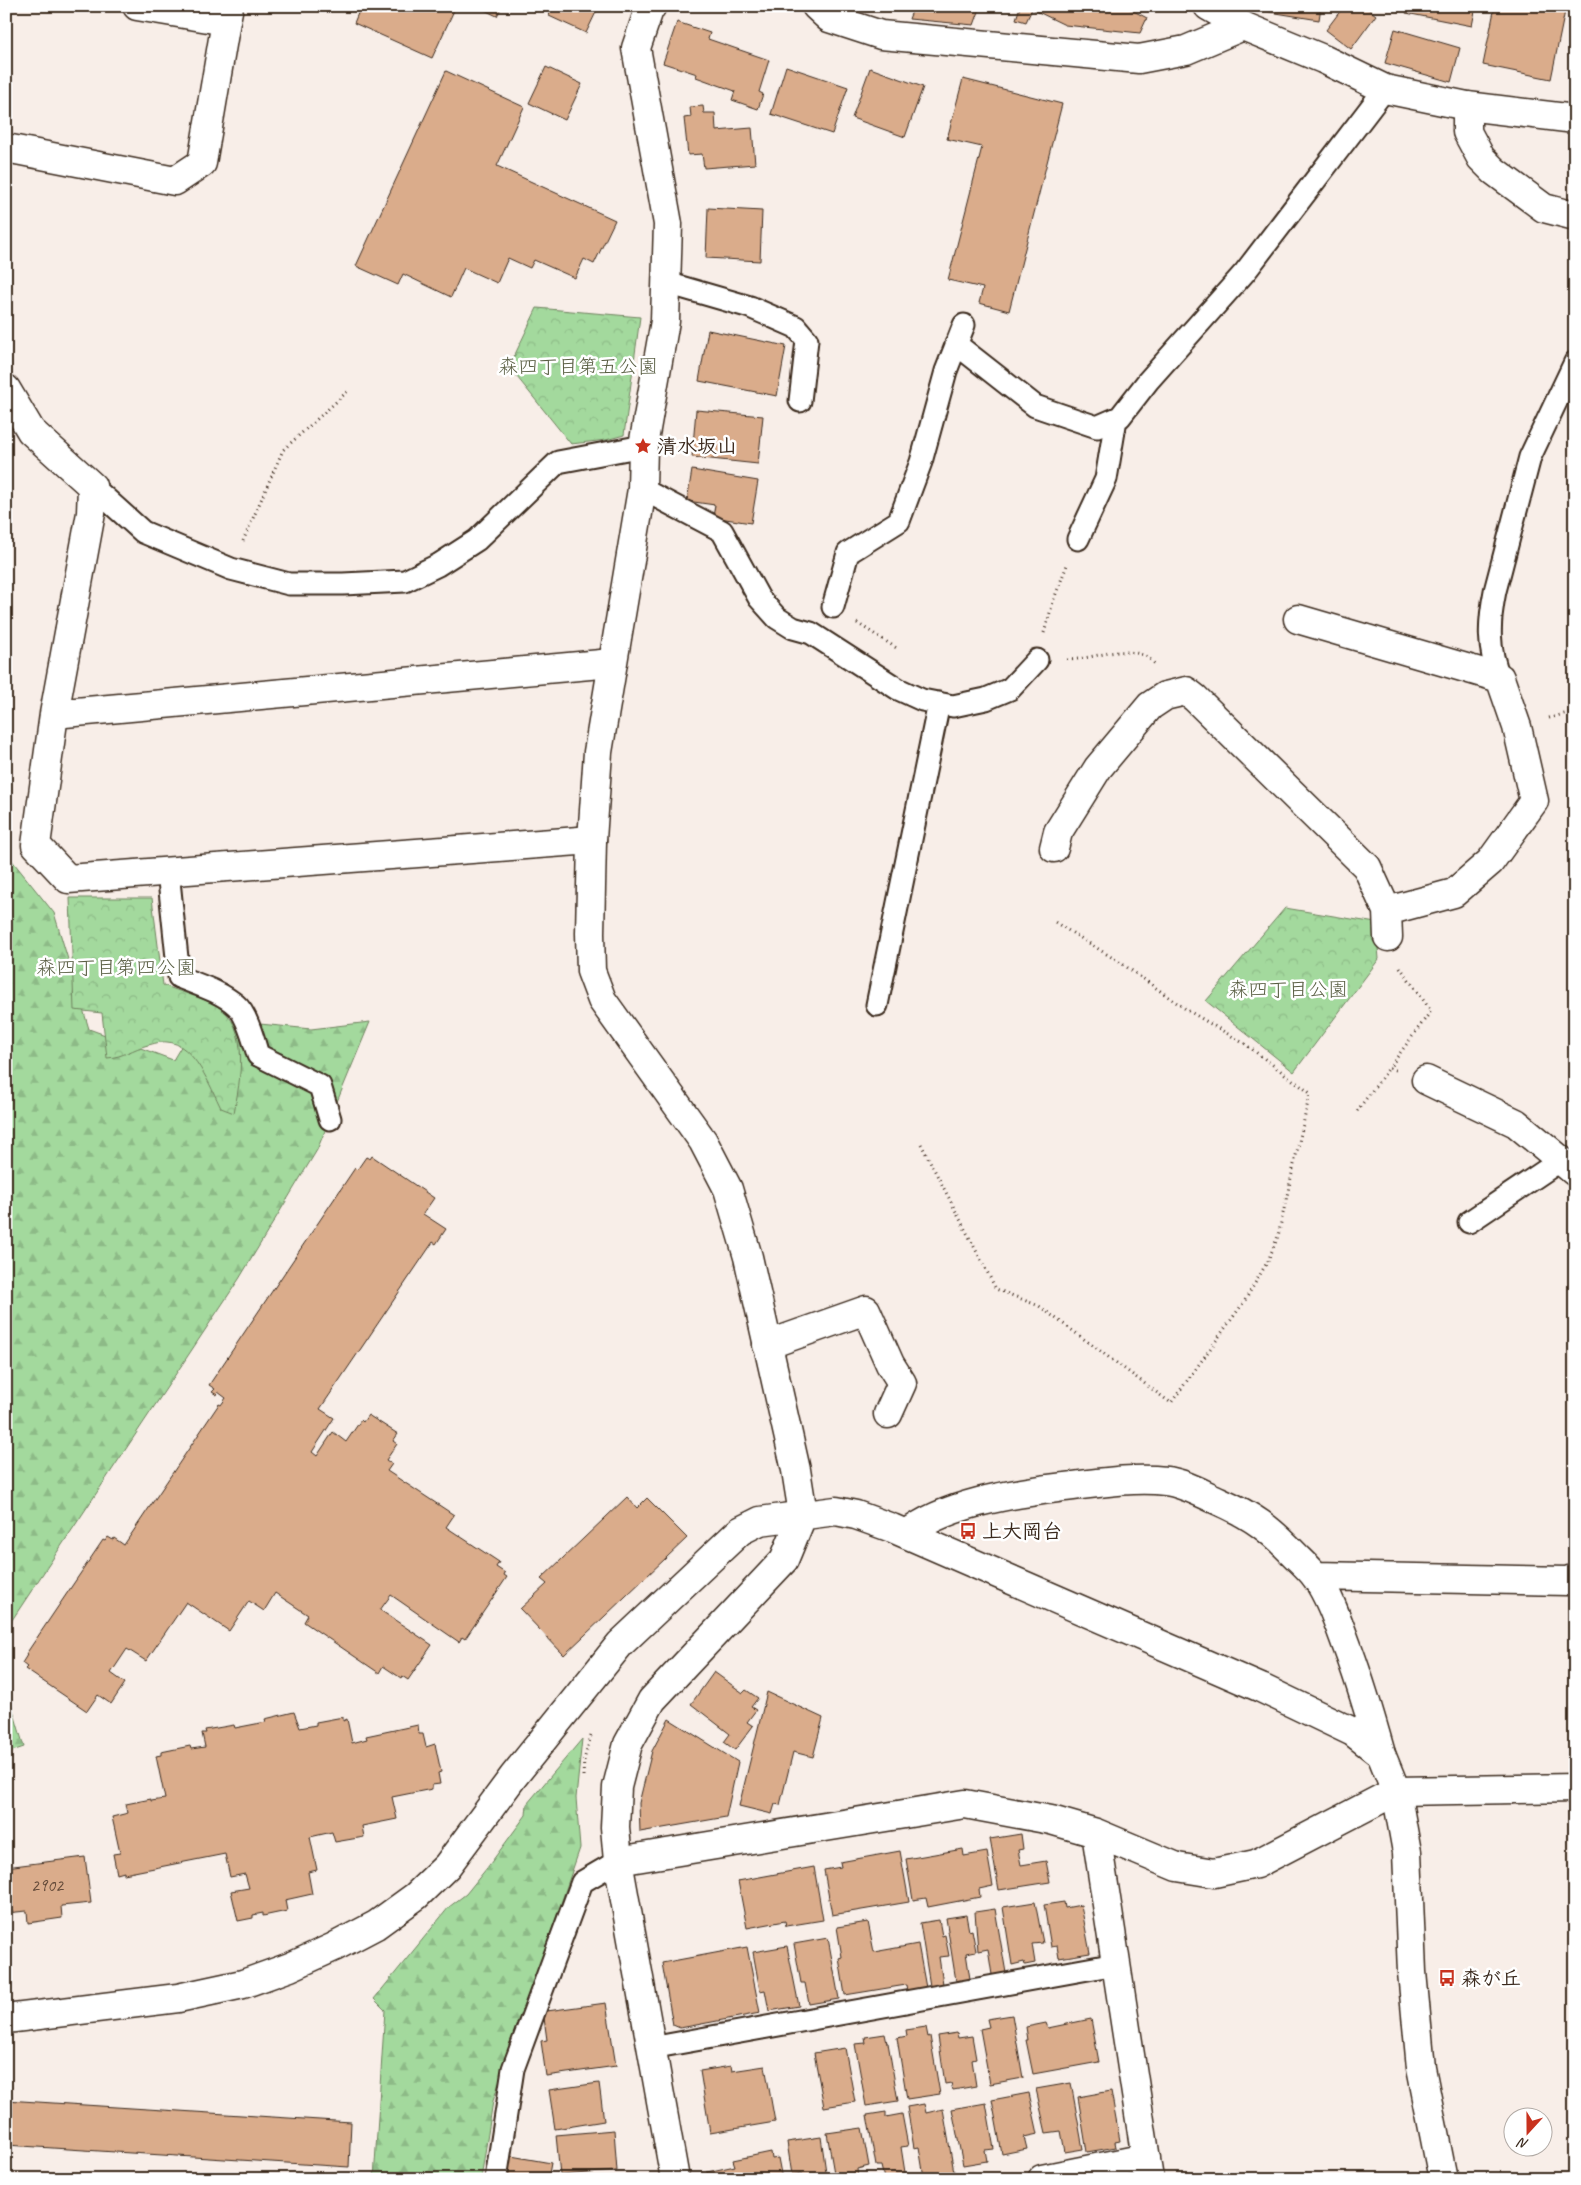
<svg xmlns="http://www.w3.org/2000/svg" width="1581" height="2185" font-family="Caveat,'Klee One',sans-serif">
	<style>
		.forest { fill: url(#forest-firs); stroke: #6f825e }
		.park { fill: url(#park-crowns); stroke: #6f825e }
		.building { fill: #daac8b; stroke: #3b2a1e }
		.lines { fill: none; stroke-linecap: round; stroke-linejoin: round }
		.lane-casing { stroke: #3b2a1e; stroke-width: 25 }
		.street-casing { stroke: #3b2a1e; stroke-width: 31 }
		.secondary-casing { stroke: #3b2a1e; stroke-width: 31 }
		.path { stroke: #3b2a1e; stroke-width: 3; stroke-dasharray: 1 4; stroke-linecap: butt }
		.lane { stroke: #fff; stroke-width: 21 }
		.street { stroke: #fff; stroke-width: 28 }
		.secondary { stroke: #fff; stroke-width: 28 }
		.labels { text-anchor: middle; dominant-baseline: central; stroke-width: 5; stroke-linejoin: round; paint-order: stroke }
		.number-label { font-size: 18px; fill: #634a39 }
		.park-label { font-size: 20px; fill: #5a5f44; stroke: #fff }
		.poi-label { font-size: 20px; font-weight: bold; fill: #3b2a1e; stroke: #fff; text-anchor: start }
	</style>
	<defs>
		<pattern id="forest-firs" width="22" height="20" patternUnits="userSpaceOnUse" patternTransform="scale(1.25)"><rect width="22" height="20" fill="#a3d99d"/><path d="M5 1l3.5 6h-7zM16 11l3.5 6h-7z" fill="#8dba87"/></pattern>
		<pattern id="park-crowns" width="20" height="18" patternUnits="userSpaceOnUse" patternTransform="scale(1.25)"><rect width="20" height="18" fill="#a3d99d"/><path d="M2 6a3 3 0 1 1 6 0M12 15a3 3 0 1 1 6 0" fill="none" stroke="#8dba87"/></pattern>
	</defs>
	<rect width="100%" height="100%" fill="#f8eee8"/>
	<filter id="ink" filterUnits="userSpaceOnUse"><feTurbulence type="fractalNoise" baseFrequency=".02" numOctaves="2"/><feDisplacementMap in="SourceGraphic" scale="10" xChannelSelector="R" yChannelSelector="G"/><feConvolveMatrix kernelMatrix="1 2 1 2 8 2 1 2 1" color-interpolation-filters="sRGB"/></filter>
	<g filter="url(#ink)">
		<path class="forest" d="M6,853L54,913L89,1029L173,1060L198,1018L311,1029L370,1022L317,1150L239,1279L6,1629Z
			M6,1686L24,1747L6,1753Z
			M582,1739L576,1798L580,1848L493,2101L481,2179H374L385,2010L374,1999L449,1907L466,1894L487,1868L526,1815L527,1804Z"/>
		<path class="park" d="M537,308L640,317L624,435L606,440L571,444L509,367Z
			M70,898H152L163,985C180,992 201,997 217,1006C251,1026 240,1081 234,1113L221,1108C211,1088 194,1043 167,1042C161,1041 153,1044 148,1045C132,1049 124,1057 107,1058L102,1013L74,1010Z
			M1285,908L1376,923L1379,959L1294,1072L1206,1001Z"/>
		<path class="building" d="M361,6H456L432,58L354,23Z
			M476,6H502L497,16Z
			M542,6H599L586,33L549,16L551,10Z
			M914,6H981L974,25L909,19Z
			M1019,6H1124L1147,18L1140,33L1065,25L1032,9L1026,22L1016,19L1020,7Z
			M1259,6H1321L1319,20L1258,10Z
			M1344,6H1364L1376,15L1351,49L1326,30Z
			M1407,6H1450L1475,11L1472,26L1406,13Z
			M1495,6H1566L1551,79L1483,65Z
			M677,22L710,33L708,39L769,60L759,92L763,94L758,109L732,100L735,91L696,77L697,74L663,63Z
			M1395,29L1460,48L1451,82L1385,63Z
			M786,66L848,87L832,134L771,114Z
			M546,67L582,84L565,120L529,103Z
			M870,68L923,87L905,137L852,118Z
			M446,71L524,107L497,166L615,220L594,264L584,259L575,278L534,260L530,268L508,258L497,283L464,268L451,297L403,274L398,285L356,266Z
			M963,79L1062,104L1009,311L979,303L983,288L948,280L982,147L947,139Z
			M703,106L704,113H715L716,131L752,128L755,164L704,168L702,154L688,155L684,118L691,117L690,107Z
			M708,208L762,211L760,261L706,258Z
			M708,330L786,346L777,396L699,381Z
			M696,410L763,416L758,464L692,457Z
			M692,470L758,481L751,523L713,517L715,505L687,501Z
			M372,1156L434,1198L423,1214L446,1229L436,1244L433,1242L320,1409L334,1418L312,1452L317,1456L333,1432L346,1442L361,1420L363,1422L368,1415L398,1434L393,1441L397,1444L386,1460L392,1464L387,1471L454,1515L446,1527L499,1562L496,1567L505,1573L504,1575L507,1577L465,1639L462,1637L459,1642L391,1595L380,1610L432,1645L408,1680L402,1676L401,1678L383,1666L379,1673L304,1622L308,1615L275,1593L264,1611L249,1601L229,1631L186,1602L146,1661L127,1649L111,1673L125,1683L111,1704L98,1695L87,1711L25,1669L27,1667L22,1663L27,1655L26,1654L103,1540L105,1541L108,1537L113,1540L114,1538L124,1545L219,1404L221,1405L226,1398L218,1392L217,1395L212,1392L215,1389L209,1385L355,1168L357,1170L366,1157L370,1159Z
			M627,1497L637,1508L647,1498L687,1538L564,1655L520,1609L547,1584L541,1579Z
			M714,1672L743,1693L746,1690L758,1698L751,1707L756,1710L747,1722L753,1726L735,1750L724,1742L730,1734L691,1704Z
			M767,1692L823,1718L813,1757L793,1752L780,1805L775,1804L772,1814L739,1806Z
			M294,1712L300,1728L316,1725V1722L343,1717V1721L347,1719L352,1743L367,1739L366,1736L418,1725L419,1734H423L426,1747L435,1744L441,1772L438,1773L440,1784L432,1785V1789L392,1797L397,1819L362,1826L364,1837L335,1842L332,1832L310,1837L317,1870L308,1872L312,1894L285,1900L287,1911L263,1916V1913L253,1915V1918L238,1921L231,1891L249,1888L245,1874L230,1877L225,1854L124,1874V1872L117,1874L113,1854L120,1853L112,1817L128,1813L126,1804L151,1799V1801L165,1799L156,1756L161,1755V1752L190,1746L191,1749L205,1747L202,1733H206L205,1730L234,1725L235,1728L266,1722L265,1719Z
			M669,1719L738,1762L726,1817L640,1832L639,1803L652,1751Z
			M1021,1834L1023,1849L1018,1850L1021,1865L1046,1861L1050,1882L999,1890L990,1839Z
			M963,1849L964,1856L987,1852L993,1886L979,1889L980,1897L928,1907L926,1898L913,1900L906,1859Z
			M900,1851L909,1902L832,1915L824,1870L841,1867L840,1862Z
			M85,1857L91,1903L61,1906L62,1918L28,1923L27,1911L6,1913V1867Z
			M814,1867L823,1920L786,1926L785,1921L747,1928L738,1881Z
			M1035,1902L1043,1943L1032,1944L1035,1963L1025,1965L1024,1962L1012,1965L1003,1907Z
			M1064,1902L1065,1908L1081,1905L1090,1953L1059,1958L1057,1946L1051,1947L1044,1905Z
			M995,1909L1006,1973L992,1975L988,1949L978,1951L975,1912Z
			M966,1915L969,1931L972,1930L976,1951L966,1953L970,1979L956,1981L946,1918Z
			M939,1920L942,1936L945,1935L949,1956L939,1957L943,1984L930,1986L920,1923Z
			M868,1922L874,1952L918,1944L926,1988L907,1991L906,1985L845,1995L839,1958L842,1957L837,1927Z
			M828,1938L839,1999L809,2004L805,1983H801L794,1944Z
			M787,1946L799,2006L769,2011L765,1990L760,1991L753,1952Z
			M747,1947L760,2013L680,2028L673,2025L662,1963Z
			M606,2003L616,2066L546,2076L541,2041L547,2040L544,2018L547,2011Z
			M1012,2015L1023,2078L990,2084L980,2029L989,2027L987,2019Z
			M1091,2019L1099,2062L1033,2074L1026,2040H1028L1026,2027L1046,2023L1048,2028Z
			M926,2027L928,2037L930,2036L940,2094L907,2099L897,2038L907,2036L906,2030Z
			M957,2033L958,2038L972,2036L976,2059L972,2060L976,2086L953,2090L951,2083L945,2084L938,2036Z
			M885,2034L887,2043H888L898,2101L866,2106L855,2044L866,2043L865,2037Z
			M845,2048L855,2102L824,2107L814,2053Z
			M731,2066L732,2071L765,2066L775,2122L710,2133L700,2071Z
			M599,2083L604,2121L555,2129L549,2090Z
			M1071,2083L1083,2149L1065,2152L1061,2131L1046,2133L1036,2089Z
			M1111,2091L1120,2141L1115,2142L1116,2147L1087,2152L1078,2097Z
			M1029,2093L1038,2134L1024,2137L1027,2149L1002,2154L992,2100Z
			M6,2100L351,2122L349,2167L6,2145Z
			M986,2103L994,2149L985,2150L987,2161L963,2165L952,2109Z
			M924,2104L926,2113L943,2109L954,2172L924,2177L919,2147L914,2148L907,2107Z
			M886,2112V2117L902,2114L908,2146L901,2147L906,2179H884L881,2166H876L867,2115Z
			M862,2128L869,2166L857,2169L858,2179H835L827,2133Z
			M614,2130L617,2171L560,2175L556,2135Z
			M821,2137L827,2179H803L802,2173L792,2175L787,2142Z
			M771,2152L772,2159L778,2158L782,2179H708L707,2172L735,2166L733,2160Z
			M511,2156L551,2163L548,2179H507Z"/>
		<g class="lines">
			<g class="lane-casing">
				<path id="lane" d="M667,283L750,307L796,327L807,340L800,401
					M956,344L1035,406L1097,427L1120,417L1148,381L1245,272L1385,89
					M92,486L143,532L231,569L289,584H343L405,581L438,565L477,540L558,462L643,446
					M642,489L722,531L759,598L777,618L793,628L811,633L898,689L922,700L953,706L986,699L1010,689L1037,660
					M1078,539L1106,479L1116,419
					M833,607L848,553L899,521L921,462L946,371L964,325
					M1500,678C1487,649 1489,621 1495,591L1530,457L1575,362
					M168,871L179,977C198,985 220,991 236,1005C247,1014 254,1042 258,1055L320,1086L330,1119
					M877,1005L939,703
					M1469,1222L1561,1160
					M651,2048L1116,1964
					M496,2179L513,2069L582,1882L618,1861"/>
			</g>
			<g class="street-casing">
				<path id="street" d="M137,6L226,21L229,6
					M1208,6L1243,26
					M1467,106V132L1481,158L1494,171L1544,208L1575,216
					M6,148L175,181L202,163L226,21
					M6,389L31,431L92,486L91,513L54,714L36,845L68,879L592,840
					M54,714L612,663
					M1054,848L1058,832L1098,768L1150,706L1165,696L1186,691L1195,698L1367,867L1387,911L1454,893L1490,862L1534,801L1517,727L1500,678L1298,619
					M1387,911L1388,937
					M1426,1080L1516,1123L1575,1172
					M767,1345L866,1310L890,1364L902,1383L888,1414
					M907,1534C945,1504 1010,1494 1057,1488C1093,1484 1130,1477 1166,1481C1184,1483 1203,1494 1219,1501C1253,1516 1270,1529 1295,1555C1302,1562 1310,1569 1316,1577C1331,1599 1339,1625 1348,1649C1361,1684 1371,1718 1381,1754
					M1315,1576L1567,1581L1575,1578
					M1096,1833L1149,2179
					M618,1861L965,1804L1051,1820L1096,1833L1177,1867L1214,1873L1256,1864L1396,1791L1575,1788
					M1042,2179L1146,2158"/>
			</g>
			<g class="secondary-casing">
				<path id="secondary" d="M652,6L649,10L636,48L668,224L665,321L643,446L642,489L598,752L592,840L590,933L591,971L602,1000L703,1141L728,1189L748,1257L796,1470L803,1514L784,1560L652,1700L628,1744L617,1787L615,1827L618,1861L675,2179
					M816,6L829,18L881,35L1139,59L1186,50L1243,26L1323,59L1385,89L1467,106L1575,119
					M6,2019L178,1998L243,1984L290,1967L334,1947L376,1925L416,1896L447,1866L513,1777L620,1644L740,1531L760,1521L836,1511L856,1515L892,1528L1261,1688L1353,1732L1381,1754L1396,1791L1407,1852L1412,1972L1421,2068L1443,2179"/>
			</g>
			<path class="path" d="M243,541L283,450L348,391
				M857,623L898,649
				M1044,633L1054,599L1067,565
				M1067,660C1093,659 1117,646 1143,655C1148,656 1152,662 1156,665
				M1549,718L1575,711
				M1395,1070L1389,1068L1431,1011L1400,967
				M1357,1111L1389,1068
				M921,1144L996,1289L1039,1306L1171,1403L1244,1302L1268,1261L1278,1236L1310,1093L1245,1044L1187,1010L1121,963L1053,921
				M583,1776L584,1760L591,1736"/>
			<use href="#lane" class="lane"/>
			<use href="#street" class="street"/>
			<use href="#secondary" class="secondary"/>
		</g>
	</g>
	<defs>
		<g id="sight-bare" transform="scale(1.35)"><path d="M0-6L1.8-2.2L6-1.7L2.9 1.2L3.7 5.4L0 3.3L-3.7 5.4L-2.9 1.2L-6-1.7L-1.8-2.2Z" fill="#c8321e" stroke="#fff" stroke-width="2.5" paint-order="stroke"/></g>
		<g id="bus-bare" transform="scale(1.35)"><path d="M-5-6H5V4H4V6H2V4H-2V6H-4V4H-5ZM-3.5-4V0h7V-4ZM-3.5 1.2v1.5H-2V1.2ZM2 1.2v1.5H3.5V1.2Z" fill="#c8321e" stroke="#fff" stroke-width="2.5" paint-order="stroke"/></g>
	</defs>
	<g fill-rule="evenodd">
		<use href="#sight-bare" x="643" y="446"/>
		<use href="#bus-bare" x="968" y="1531"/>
		<use href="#bus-bare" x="1447" y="1978"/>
	</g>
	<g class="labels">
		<g class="number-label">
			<text x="47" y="1885">2902</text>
		</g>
		<g class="park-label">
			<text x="578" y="366">森四丁目第五公園</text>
			<text x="116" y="967">森四丁目第四公園</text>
			<text x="1288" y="989">森四丁目公園</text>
		</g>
		<g class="poi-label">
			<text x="657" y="446">清水坂山</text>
			<text x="982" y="1531">上大岡台</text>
			<text x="1461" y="1978">森が丘</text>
		</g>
	</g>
	<rect width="1581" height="2185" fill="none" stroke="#fff" stroke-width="25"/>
	<rect x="12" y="12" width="1556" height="2160" fill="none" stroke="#3b2a1e" stroke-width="2" filter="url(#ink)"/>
	<g transform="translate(1528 2132) rotate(201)"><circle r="24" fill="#ffffff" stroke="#b1aaa5"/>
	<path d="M0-4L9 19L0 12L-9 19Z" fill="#c8321e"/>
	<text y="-8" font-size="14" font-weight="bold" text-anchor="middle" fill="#3b2a1e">N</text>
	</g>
</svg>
